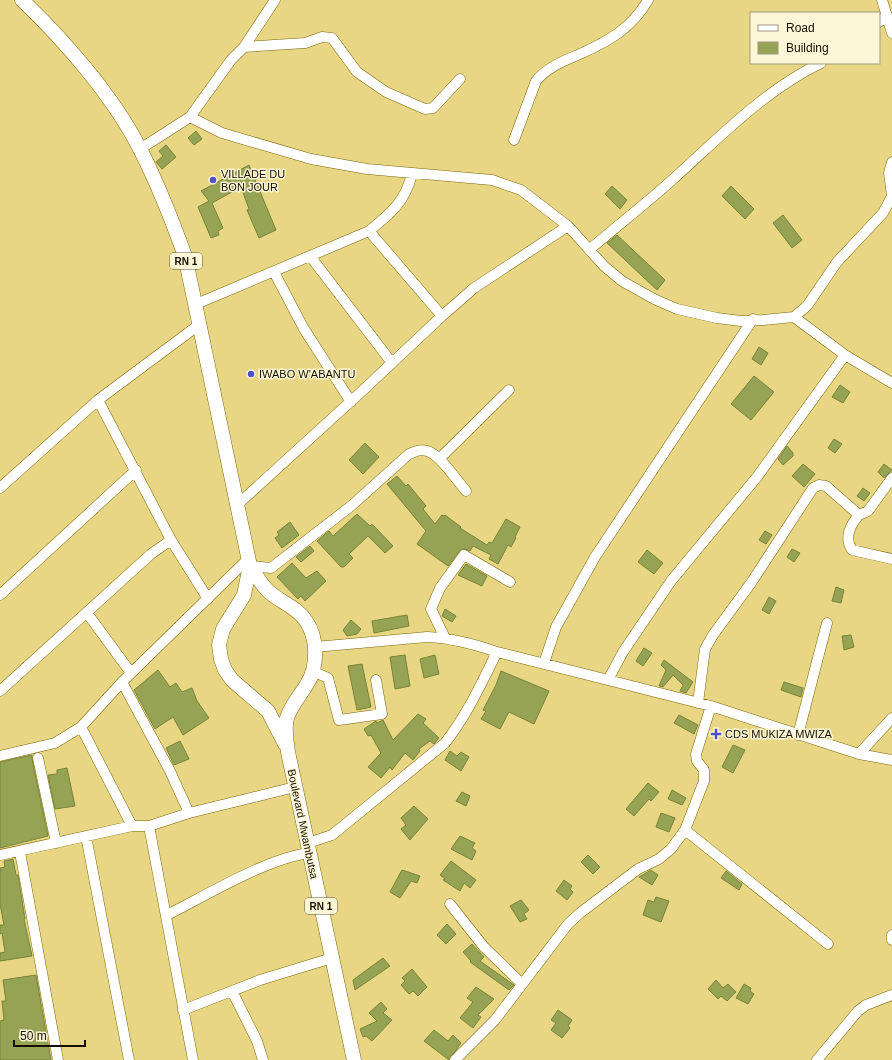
<svg xmlns="http://www.w3.org/2000/svg" width="892" height="1060" font-family="Arial,sans-serif">
	<style>
		.building { fill: #96a355; stroke: #788436 }
		.lines { fill: none; stroke-linecap: round; stroke-linejoin: round }
		.minor-casing { stroke: #796707; stroke-width: 11 }
		.highway-casing { stroke: #796707; stroke-width: 15 }
		.minor { stroke: #fff; stroke-width: 10 }
		.highway { stroke: #fff; stroke-width: 14 }
		.poi-dot { fill: #4f50c7; stroke: #fef7d7; stroke-width: 1.5 }
		.labels { text-anchor: middle; dominant-baseline: central; stroke-width: 3; stroke-linejoin: round; paint-order: stroke }
		.shield { fill: #fef7d7; stroke: #5a5440; stroke-width: 1 }
		.shield-label { font-size: 10px; font-weight: bold; fill: #130e00 }
		.poi-label { font-size: 11px; fill: #130e00; stroke: #fef7d7; text-anchor: start }
		.street-label { font-size: 11px; fill: #130e00; stroke: #fef7d7 }
	</style>
	<rect width="100%" height="100%" fill="#e8d684"/>
	<path class="building" d="M196,131L202,139L194,145L188,138Z
		M166,145L176,157L162,169L156,162L163,156L159,151Z
		M249,165L276,230L259,238L247,210L249,209L241,187L212,203L223,228L218,231L219,235L211,238L198,207L209,201L201,191Z
		M612,186L627,200L620,209L605,194Z
		M731,186L754,209L745,219L722,196Z
		M783,215L802,240L792,248L773,223Z
		M617,235L665,280L657,290L607,243Z
		M759,347L768,353L761,365L752,359Z
		M754,376L774,392L751,420L731,404Z
		M840,385L850,392L843,403L832,397Z
		M834,439L842,444L835,453L828,448Z
		M365,443L379,457L363,474L349,460Z
		M787,446L793,453V456L783,465L778,459Z
		M803,464L815,474L804,487L792,476Z
		M884,464L892,470L884,478L878,472Z
		M397,476L406,486L408,484L426,506L423,509L435,524L442,515L444,516L445,515L461,527L460,528L487,545L489,542L492,543L506,519L520,527L515,537L516,538L511,547L508,545L498,564L489,559L491,555L473,546L470,551L465,549H461L448,566L417,544L426,531L387,484Z
		M863,488L870,493L864,501L857,496Z
		M357,514L370,526L372,524L393,546L385,553L368,536L349,554L353,558L344,567H341L317,541L329,531L333,536Z
		M290,522L299,535L282,548L275,538L279,535L277,532Z
		M765,531L772,535L766,544L759,540Z
		M310,546L314,551L301,562L296,557Z
		M792,549L800,553L794,562L787,557Z
		M647,550L663,563L654,574L638,562Z
		M292,563L306,578L317,571L326,581L305,601L301,596L298,599L277,577Z
		M466,564L487,576L482,586L458,575Z
		M836,587L844,590L841,603L832,601Z
		M769,597L776,601L769,614L762,610Z
		M445,609L456,616L452,622L442,616Z
		M407,615L409,626L374,633L372,621Z
		M351,620L361,629L357,634L347,636L343,630Z
		M851,635L854,647L844,650L842,636Z
		M644,648L652,653L643,666L636,661Z
		M405,655L410,686L395,689L390,657Z
		M435,655L439,674L424,678L420,659Z
		M664,660L693,682L686,693L680,691L683,685L673,675L663,687L659,686L666,670L661,665Z
		M362,664L371,707L357,710L348,666Z
		M158,670L170,687L176,683L182,692L192,688L197,701L209,718L183,735L173,717L155,729L134,690Z
		M501,671L549,691L534,724L509,712L500,729L481,719L486,711L483,710L496,685Z
		M784,682L803,688L801,697L781,690Z
		M418,714L426,719L423,723L439,738L434,744L430,741L419,749L420,751L413,760L405,753L392,770L390,767L381,778L368,767L381,753L371,735L368,736L364,729L376,721L377,723L383,720L393,740Z
		M679,715L698,725L694,734L674,723Z
		M180,741L189,759L174,765L166,748Z
		M733,745L745,750L733,773L722,767Z
		M450,751L457,756L461,752L469,757L461,771L445,760Z
		M32,755V759L48,836L0,848V762Z
		M67,768L75,806L55,809L48,775L57,774V770Z
		M648,783L659,792L651,801L649,799L634,816L626,809Z
		M672,790L686,798L682,805L668,799Z
		M462,792L470,796L466,806L456,801Z
		M414,806L428,819L410,840L401,829L406,825L401,818Z
		M661,813L675,818L669,832L656,827Z
		M460,836L475,843L472,848L476,851L472,860L451,849Z
		M588,855L600,867L593,874L581,862Z
		M13,859L16,875H18L25,919H24L32,956L0,961V953L5,952L2,933L0,934V925H4L0,904V868L5,867L4,861Z
		M451,861L476,880L470,888L464,883L460,891L443,880L445,879L440,875Z
		M402,870L420,876L417,883L411,881L400,898L390,892Z
		M651,870L658,875L652,885L639,877Z
		M726,871L742,884L739,890L721,878Z
		M564,880L572,886L570,889L573,892L567,900L556,891Z
		M656,897L669,901L661,922L643,915L648,900L654,902Z
		M521,900L529,910L524,914L527,919L520,922L510,906Z
		M447,924L456,934L446,944L437,935Z
		M472,944L484,957L480,961L514,985L509,990L470,962L471,961L463,952Z
		M383,958L390,966L355,990L353,980Z
		M412,969L427,987L418,996L413,991L409,994L401,985L405,981L402,978Z
		M36,975L51,1060H0V1021L4,1020L2,1001H6L3,980Z
		M716,980L723,988L728,984L736,992L727,1001L721,996L718,999L708,989Z
		M744,984L751,988L750,991L754,994L748,1004L736,998Z
		M476,987L494,999L478,1015L481,1017L473,1028L460,1018L473,1002L467,998Z
		M381,1002L387,1009L383,1013L392,1020L372,1041L366,1036L363,1037L360,1029L377,1021L369,1013Z
		M558,1010L572,1020L568,1026L570,1028L562,1038L551,1030L556,1023L551,1020Z
		M434,1030L448,1041L453,1035L461,1043L449,1060L424,1041Z"/>
	<g class="lines">
		<g class="minor-casing">
			<path id="minor" d="M882,0L892,33
				M879,22L887,15
				M244,47L305,43L322,37L332,38L357,72L386,92L425,109L433,108L460,79
				M190,117L231,60L244,47L275,0
				M514,140L536,81C547,67 564,61 580,54C609,41 632,28 648,0
				M140,149L190,117L222,133L311,159L367,169L492,180L521,190L568,226L604,266L622,281L654,299L677,309L717,318L741,321L763,320L794,317L807,306L837,262L883,213L892,196L889,173L892,162
				M369,231L442,316
				M589,250C616,227 644,205 671,181C718,139 763,91 821,63
				M310,256L392,363
				M274,272L304,329L351,402
				M194,305L369,231C391,213 405,202 412,174
				M845,355L892,383
				M98,400L171,540L208,599
				M439,459L509,390
				M0,488L98,400L200,324
				M236,506L360,393L442,316L474,288L568,226
				M859,515C850,525 844,538 852,550L892,559
				M250,566L271,568L351,506L409,454C416,451 420,449 427,451C439,453 457,481 466,491
				M0,595L136,470
				M87,613L131,673
				M445,638L431,609L440,588L464,555L510,582
				M315,647L427,637C452,638 474,644 497,652L711,706L859,754L892,760
				M544,663L556,627L595,557L753,319
				M312,671L328,678L339,720L382,714L376,680
				M608,680L623,652L671,581L757,477L845,355L794,317
				M122,682L170,771L189,813
				M0,691L151,554L171,540
				M698,703L705,649L713,635L751,583L813,488L819,485L826,486L859,515L868,511L892,478
				M81,727L132,826
				M798,735L827,623
				M859,754L892,718
				M0,756L55,743L81,727L122,682L248,559
				M38,758L56,843
				M149,826L193,1060
				M685,830L828,944
				M86,836L129,1060
				M308,843L332,835L445,743C467,715 481,684 497,652
				M20,852L58,1060
				M0,855L132,826H149L189,813L295,787
				M450,904L484,947L522,984
				M167,915C207,895 267,858 310,853
				M892,935V940
				M232,991L257,1041L263,1060
				M183,1010L260,980L332,958
				M455,1060L495,1020L568,924L580,913L638,869L659,859L671,849L685,830L704,781V770L697,761L696,754L711,706
				M817,1060L858,1011L866,1005L892,995"/>
		</g>
		<g class="highway-casing">
			<path id="highway" d="M22,0C65,41 113,96 140,149C158,184 172,220 185,256L250,566C256,575 261,584 268,591C280,602 297,607 306,621C318,638 318,667 307,684C300,696 291,705 287,718C284,727 287,742 288,752L354,1060
				M250,566L244,595L223,629L219,645L221,659L225,670L232,680L268,711L285,744"/>
		</g>
		<use href="#minor" class="minor"/>
		<use href="#highway" class="highway"/>
	</g>
	<g class="poi-dot">
		<circle cx="213" cy="180" r="4"/>
		<circle cx="251" cy="374" r="4"/>
		<path d="M714 728h4v4h4v4h-4v4h-4v-4h-4v-4h4z"/>
	</g>
	<g class="labels">
		<g class="shield">
			<rect x="170" y="253" width="32" height="16" rx="3"/>
			<rect x="305" y="898" width="32" height="16" rx="3"/>
		</g>
		<g class="shield-label">
			<text x="186" y="261">RN 1</text>
			<text x="321" y="906">RN 1</text>
		</g>
		<g class="poi-label">
			<text x="221" y="174">VILLADE DU<tspan x="221" dy="13">BON JOUR</tspan></text>
			<text x="259" y="374">IWABO W'ABANTU</text>
			<text x="725" y="734">CDS MUKIZA MWIZA</text>
		</g>
		<g class="street-label">
			<text transform="translate(303 824) rotate(78)">Boulevard Mwambutsa</text>
		</g>
	</g>
	<rect x="750" y="12" width="130" height="52" fill="#fef7d7" stroke="#a09a81"/>
	<rect x="758" y="25" width="20" height="6" fill="#ffffff" stroke="#a09a81"/>
	<text x="786" y="32" font-size="12" fill="#130e00">Road</text>
	<rect x="758" y="42" width="20" height="12" fill="#96a355" stroke="#a09a81"/>
	<text x="786" y="52" font-size="12" fill="#130e00">Building</text>
	<path d="M14 1040v6h71v-6" fill="none" stroke="#130e00" stroke-width="2"/>
	<text x="20" y="1040" font-size="12" fill="#130e00" stroke="#fef7d7" stroke-width="3" paint-order="stroke">50 m</text>
</svg>
